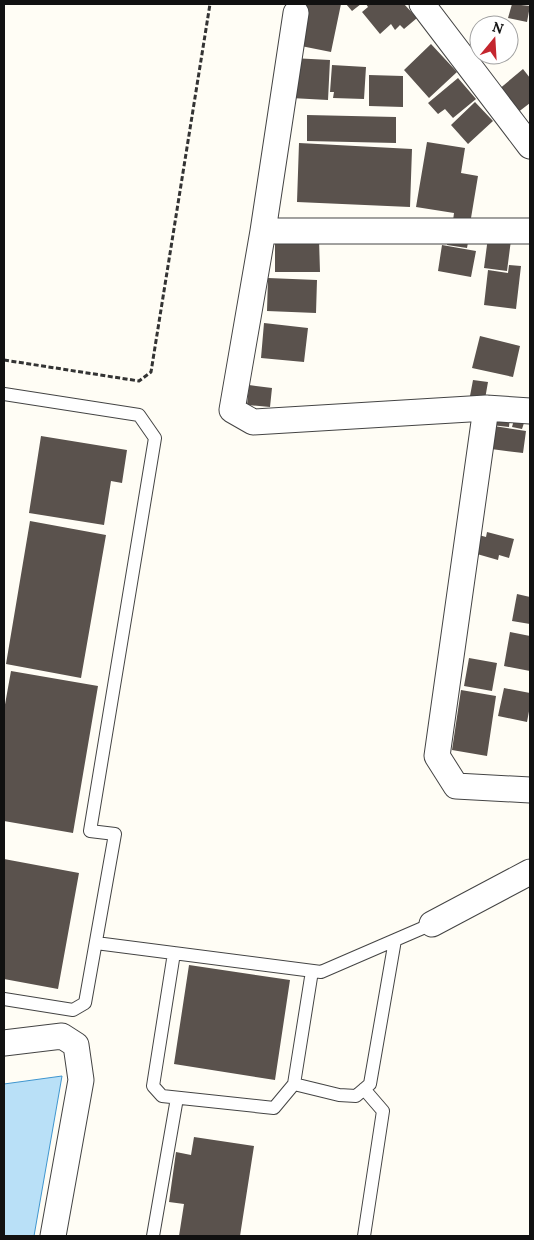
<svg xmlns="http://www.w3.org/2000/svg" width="534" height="1240" font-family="Lora,serif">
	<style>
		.water { fill: #b9e0f7; stroke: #3f96cf }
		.building { fill: #5a524d }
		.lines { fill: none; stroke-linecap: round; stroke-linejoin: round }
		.lane-casing { stroke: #444; stroke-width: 14 }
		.street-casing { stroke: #444; stroke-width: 27 }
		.path { stroke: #333; stroke-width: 3; stroke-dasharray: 5 2.5; stroke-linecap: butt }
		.lane { stroke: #fff; stroke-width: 12 }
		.street { stroke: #fff; stroke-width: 25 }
	</style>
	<rect width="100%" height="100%" fill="#fffdf5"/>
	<path class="water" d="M62,1076L34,1236H4V1084Z"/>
	<path class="building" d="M305,4H341L331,52L296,45Z
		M346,4H361L352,11Z
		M366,4H404L417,18L404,29L400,25L395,30L391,24L380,34L362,12L368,7Z
		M512,4L530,6L527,22L508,18Z
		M431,44L457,72L429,98L404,70Z
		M292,58L330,60L328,100L291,98Z
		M332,65L366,67L364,99L333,98L334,92H330Z
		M523,69L530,78V103L517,113L498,90Z
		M369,75L403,76V107L369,106Z
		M458,78L476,99L453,118L445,109L438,114L428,103Z
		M475,102L493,121L468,144L451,125Z
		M307,115L396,117V143L307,141Z
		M427,142L465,148L461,173L478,176L470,224L453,221L454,213L416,207Z
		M299,143L412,149L410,207L297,202Z
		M449,233L469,237L467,248L447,245Z
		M488,237L511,240L507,271L484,268Z
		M275,239H319L320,272H275Z
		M442,245L476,251L471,277L438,271Z
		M509,265L521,266L516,309L484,305L488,270L508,273Z
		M268,278L317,280L316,313L267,311Z
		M264,323L308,328L304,362L261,358Z
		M480,336L520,346L513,377L472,368Z
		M473,380L488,382L485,399L470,396Z
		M249,385L272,388L270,407L247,405Z
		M492,414L510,416L509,427L491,425Z
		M514,420L524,423L522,429L512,427Z
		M494,426L526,431L523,453L491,449Z
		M41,436L127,450L122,483L111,481L104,525L29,513Z
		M30,521L106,535L81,678L6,664Z
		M487,532L514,539L509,558L499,555L498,560L470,552L475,534L486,537Z
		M517,594L530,597V624L512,621Z
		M510,632L530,636V671L504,666Z
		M469,658L497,663L492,691L464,686Z
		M11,671L98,686L73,833L4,821V710Z
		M504,688L530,693V706L527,722L498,716Z
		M461,690L496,696L487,756L452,750Z
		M4,859L79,873L58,989L4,979Z
		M189,965L290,980L275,1080L174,1064Z
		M194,1137L254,1146L240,1236H179L184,1204L169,1202L176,1152L191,1155Z"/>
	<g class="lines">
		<g class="lane-casing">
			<path id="lane" d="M4,394L139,415L155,438L90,831L115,834L85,1003L73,1010L4,999
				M96,943L321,972L432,924
				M174,953L153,1086L162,1096L274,1108L294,1084
				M312,971L294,1084L339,1095L356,1096L370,1084L395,940
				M364,1089L383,1111L364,1236
				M153,1236L177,1098"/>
		</g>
		<g class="street-casing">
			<path id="street" d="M422,4L530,146
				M296,13L263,231L232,410L253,422L486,408L530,411
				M263,231H530
				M486,408L437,756L456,786L530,790
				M432,924L530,872
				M4,1043L62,1036L76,1045L81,1080L53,1236"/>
		</g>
		<path class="path" d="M4,360L139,381L151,372L210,4"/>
		<use href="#lane" class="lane"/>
		<use href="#street" class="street"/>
	</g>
	<rect width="534" height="1240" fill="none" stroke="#111111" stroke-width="10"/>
	<g transform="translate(494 40) rotate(18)"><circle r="24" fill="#ffffff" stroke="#a0a0a0"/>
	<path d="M0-4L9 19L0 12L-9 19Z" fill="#c4262e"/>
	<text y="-8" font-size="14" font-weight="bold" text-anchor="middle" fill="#111111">N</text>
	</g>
</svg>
